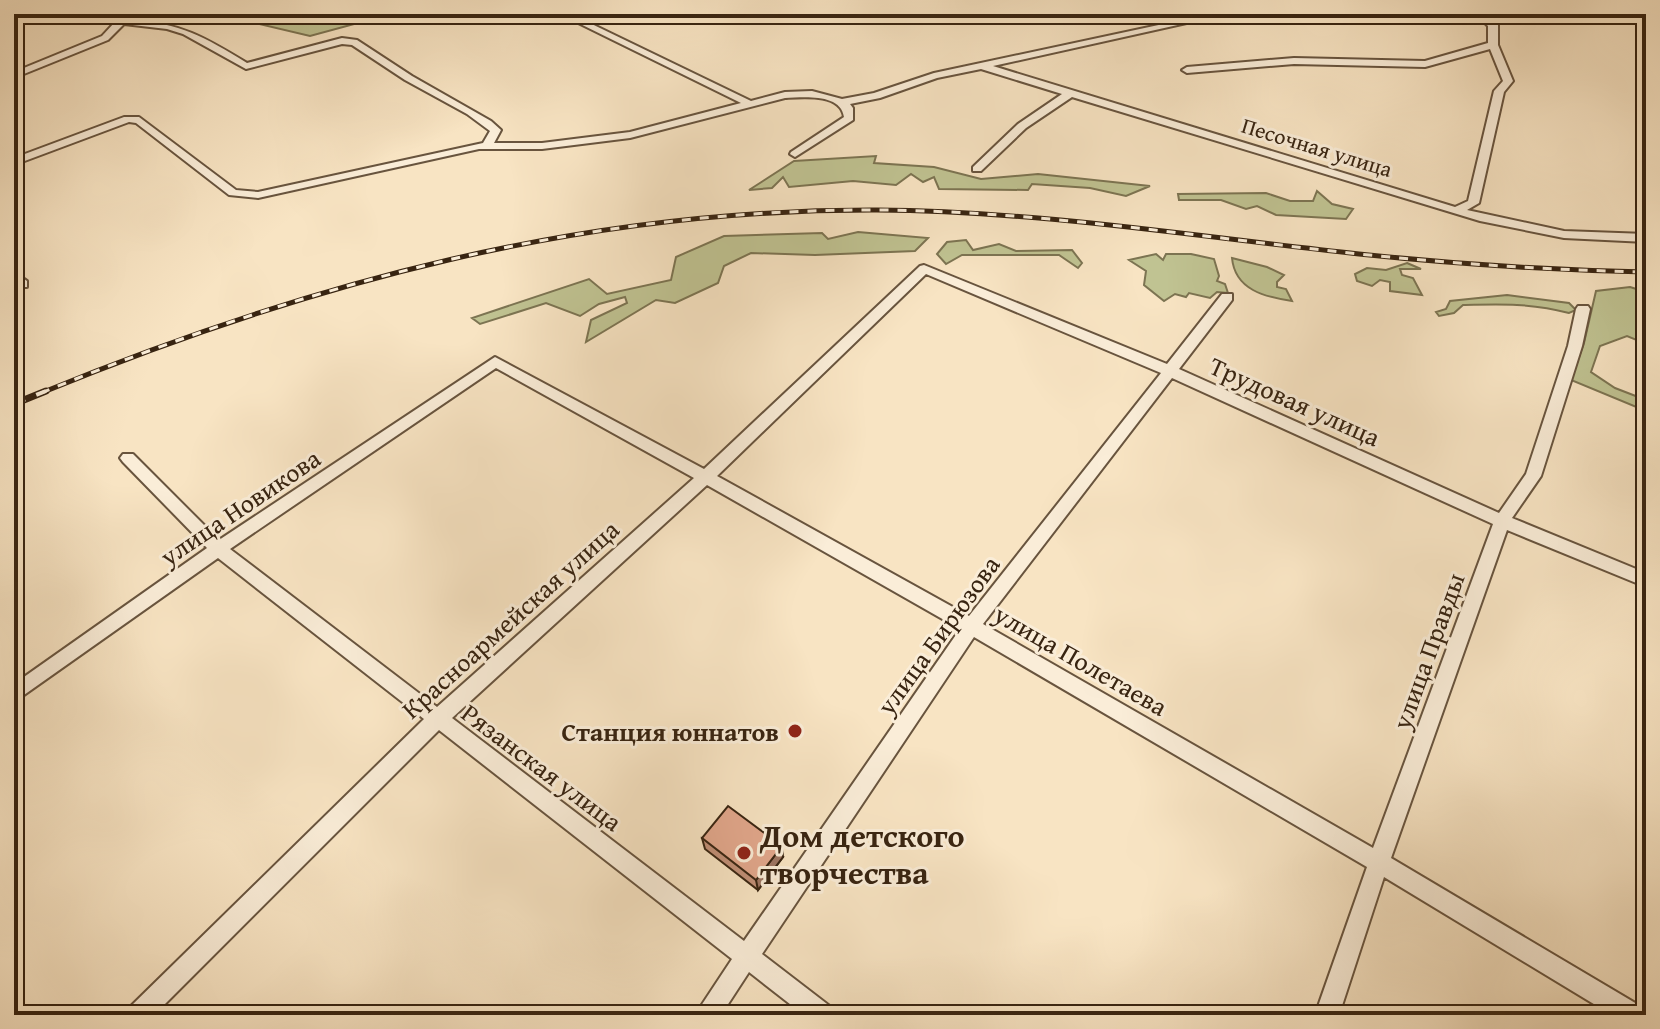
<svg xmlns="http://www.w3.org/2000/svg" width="1660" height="1029" font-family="'Gentium Book Plus',serif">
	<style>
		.green { fill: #c0c392; stroke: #7c7452; stroke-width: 2 }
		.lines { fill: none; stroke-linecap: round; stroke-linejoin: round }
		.minor-casing { stroke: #68543e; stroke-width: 4 }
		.minor { fill: #faedd8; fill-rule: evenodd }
		.rail-far1-casing { stroke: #382411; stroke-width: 5 }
		.rail-casing { stroke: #382411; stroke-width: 7 }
		.rail-far1 { stroke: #faedd8; stroke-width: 3; stroke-dasharray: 9; stroke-linecap: butt }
		.rail { stroke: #faedd8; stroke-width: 4; stroke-dasharray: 12; stroke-linecap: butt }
		.wall { fill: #c29078; stroke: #382411; stroke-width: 2 }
		.shaded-wall { fill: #9e7562; stroke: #382411; stroke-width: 2 }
		.building { fill: #e2a78c; stroke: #382411; stroke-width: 2 }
		.poi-dot { fill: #8f2418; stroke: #faedd8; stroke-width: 3 }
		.labels { text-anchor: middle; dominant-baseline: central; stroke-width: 6; stroke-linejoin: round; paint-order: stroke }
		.far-street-label { font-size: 22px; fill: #382411; stroke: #faedd8 }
		.street-label { font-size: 26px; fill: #382411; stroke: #faedd8 }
		.poi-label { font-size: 26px; font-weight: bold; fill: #382411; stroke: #faedd8; text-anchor: end }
		.near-poi-label { font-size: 32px; font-weight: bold; fill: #382411; stroke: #faedd8; text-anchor: start }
	</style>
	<rect width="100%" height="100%" fill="#f8e4c3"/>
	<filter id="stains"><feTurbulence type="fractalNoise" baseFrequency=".0025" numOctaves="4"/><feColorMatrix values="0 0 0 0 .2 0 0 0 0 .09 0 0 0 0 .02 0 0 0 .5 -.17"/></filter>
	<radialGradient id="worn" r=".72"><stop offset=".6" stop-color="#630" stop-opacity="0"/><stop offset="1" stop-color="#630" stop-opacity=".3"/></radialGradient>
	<path class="green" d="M217,14H391L310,36Z
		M876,156L874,163L934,167L981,179L1038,174L1150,186L1126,196L1090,188L1032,184L1028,190L939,189L934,177L923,182L911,174L896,185L853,181L789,187L783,177L772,188L749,190L794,161Z
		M1317,191L1332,204L1353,209L1346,219L1276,215L1257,206L1246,209L1221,200H1179L1178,194L1266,193L1290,201H1313Z
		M858,232L928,238L915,251L815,255L751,253L724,266L718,283L675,303L656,300L586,342L591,320L627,303L625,297L599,304L580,316L546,303L480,324L472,318L589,279L607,294L671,280L676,257L724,236L822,233L828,239Z
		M966,240L973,250L999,244L1016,251L1072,250L1082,263L1078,268L1059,255H962L946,264L937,254L947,242Z
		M1156,254L1163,260L1166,254H1191L1214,259L1219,276L1217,281L1225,284L1228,293L1217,292L1210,298L1189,293L1186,297L1175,294L1164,301L1144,285L1146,271L1129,260Z
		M1232,258L1267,267L1284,275L1277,282V287L1286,289L1292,301C1265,297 1235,290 1232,258Z
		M1407,263L1421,269H1400L1402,275L1413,278L1422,295L1390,291V282L1380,280L1372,286L1357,281L1355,274L1367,268L1386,270Z
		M1630,287L1646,292V299L1641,300L1646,317V338L1639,341L1627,336L1600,346L1591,372L1615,388L1646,400V411L1571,380L1584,343L1596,291Z
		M1507,295L1569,303L1576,310L1569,313C1531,303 1501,304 1463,305L1454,313L1439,316L1436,312L1446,309L1450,301Z"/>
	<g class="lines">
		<g class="minor-casing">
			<path id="minor" d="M86,14L120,18L125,15L129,19C182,24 203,36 247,63L342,38L357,40L412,76L491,121L501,130L494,143H542L630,132L741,103L560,14H571L751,101L785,92L812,91L842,99L874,93L934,73L1210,14H1227L993,66L1455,207L1468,201L1494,91L1503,81L1490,49L1425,67L1294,64L1187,73L1182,70L1187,67L1294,58L1425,61L1488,43V26L1476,14L1562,18L1565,19V23L1494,21L1498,25V45L1513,81L1504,92L1479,203L1467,210L1564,231L1646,234V242L1564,238L1480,221L1072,97L1026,128L981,171H973V167L1018,124L1062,94L981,69L937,78L880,98L850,104L853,108V120L795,157L790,154L791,152L844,117C841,93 803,97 785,98L630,138L542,149H479L258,198L229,195L136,123L129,122L14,165V158L124,117H139L236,190L258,192L483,143L490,131L467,114L405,80L352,45L342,44L246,69L183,34L167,29L124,24L108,40L14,78V72L102,36L115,22Z
				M924,265L1167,364L1222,294H1232V300L1179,369L1499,513L1526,474L1568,346L1576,309L1578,306H1588L1590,309L1582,346L1541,476L1512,518L1646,573V587L1507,530L1391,858L1642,1007L1646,1015H1612L1384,877L1339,1015H1315L1367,867L974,637L762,954L831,1007L835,1015H804L749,972L721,1015H695L732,959L439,730L154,1015H126L130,1007L424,719L218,558L14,702V684L207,548L123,462L120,458L123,454H133L219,540L495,357L704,469L920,266ZM926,274L1161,373L969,616L717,476ZM496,368L694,478L437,707L230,549ZM1172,378L1493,524L1373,848L983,624ZM707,485L960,629L744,941L452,718Z
				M14,272L27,281V287H17L14,283Z"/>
		</g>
		<use href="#minor" class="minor"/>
		<g class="rail-far1-casing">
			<path id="rail-far1" d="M41,393C312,282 583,209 877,210C1039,211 1199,237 1359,254C1455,264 1550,270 1646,272"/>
		</g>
		<g class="rail-casing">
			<path id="rail" d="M14,404L46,391"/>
		</g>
		<use href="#rail-far1" class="rail-far1"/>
		<use href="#rail" class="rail"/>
	</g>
	<path class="wall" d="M702,838L783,857L758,890L705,849Z"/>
	<path class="shaded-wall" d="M782,846L783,857L758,890L756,880Z"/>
	<path class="building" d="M728,806L782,846L756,880L702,838Z"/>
	<g class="poi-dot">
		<circle cx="795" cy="731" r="8"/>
		<circle cx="744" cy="853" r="8"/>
	</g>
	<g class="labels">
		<g class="far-street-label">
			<text transform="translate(1317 147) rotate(17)">Песочная улица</text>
		</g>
		<g class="street-label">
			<text transform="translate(1295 401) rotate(24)">Трудовая улица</text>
			<text transform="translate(240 507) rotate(-34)">улица Новикова</text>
			<text transform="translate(510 619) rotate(-42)">Красноармейская улица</text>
			<text transform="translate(938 635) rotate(-54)">улица Бирюзова</text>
			<text transform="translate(1428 651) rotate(-70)">улица Правды</text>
			<text transform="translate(1081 660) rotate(30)">улица Полетаева</text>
			<text transform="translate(542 767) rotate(37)">Рязанская улица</text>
		</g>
		<g class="poi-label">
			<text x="779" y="731">Станция юннатов</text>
		</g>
		<g class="near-poi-label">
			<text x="760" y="835">Дом детского<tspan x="760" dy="37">творчества</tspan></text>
		</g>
	</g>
	<rect width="1660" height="1029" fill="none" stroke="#f8e4c3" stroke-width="48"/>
	<rect x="16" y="16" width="1628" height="997" fill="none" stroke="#382411" stroke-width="4"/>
	<rect x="24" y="24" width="1612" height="981" fill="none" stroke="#382411" stroke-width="2"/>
	<rect width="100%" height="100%" filter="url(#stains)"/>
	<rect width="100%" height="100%" fill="url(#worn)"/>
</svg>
